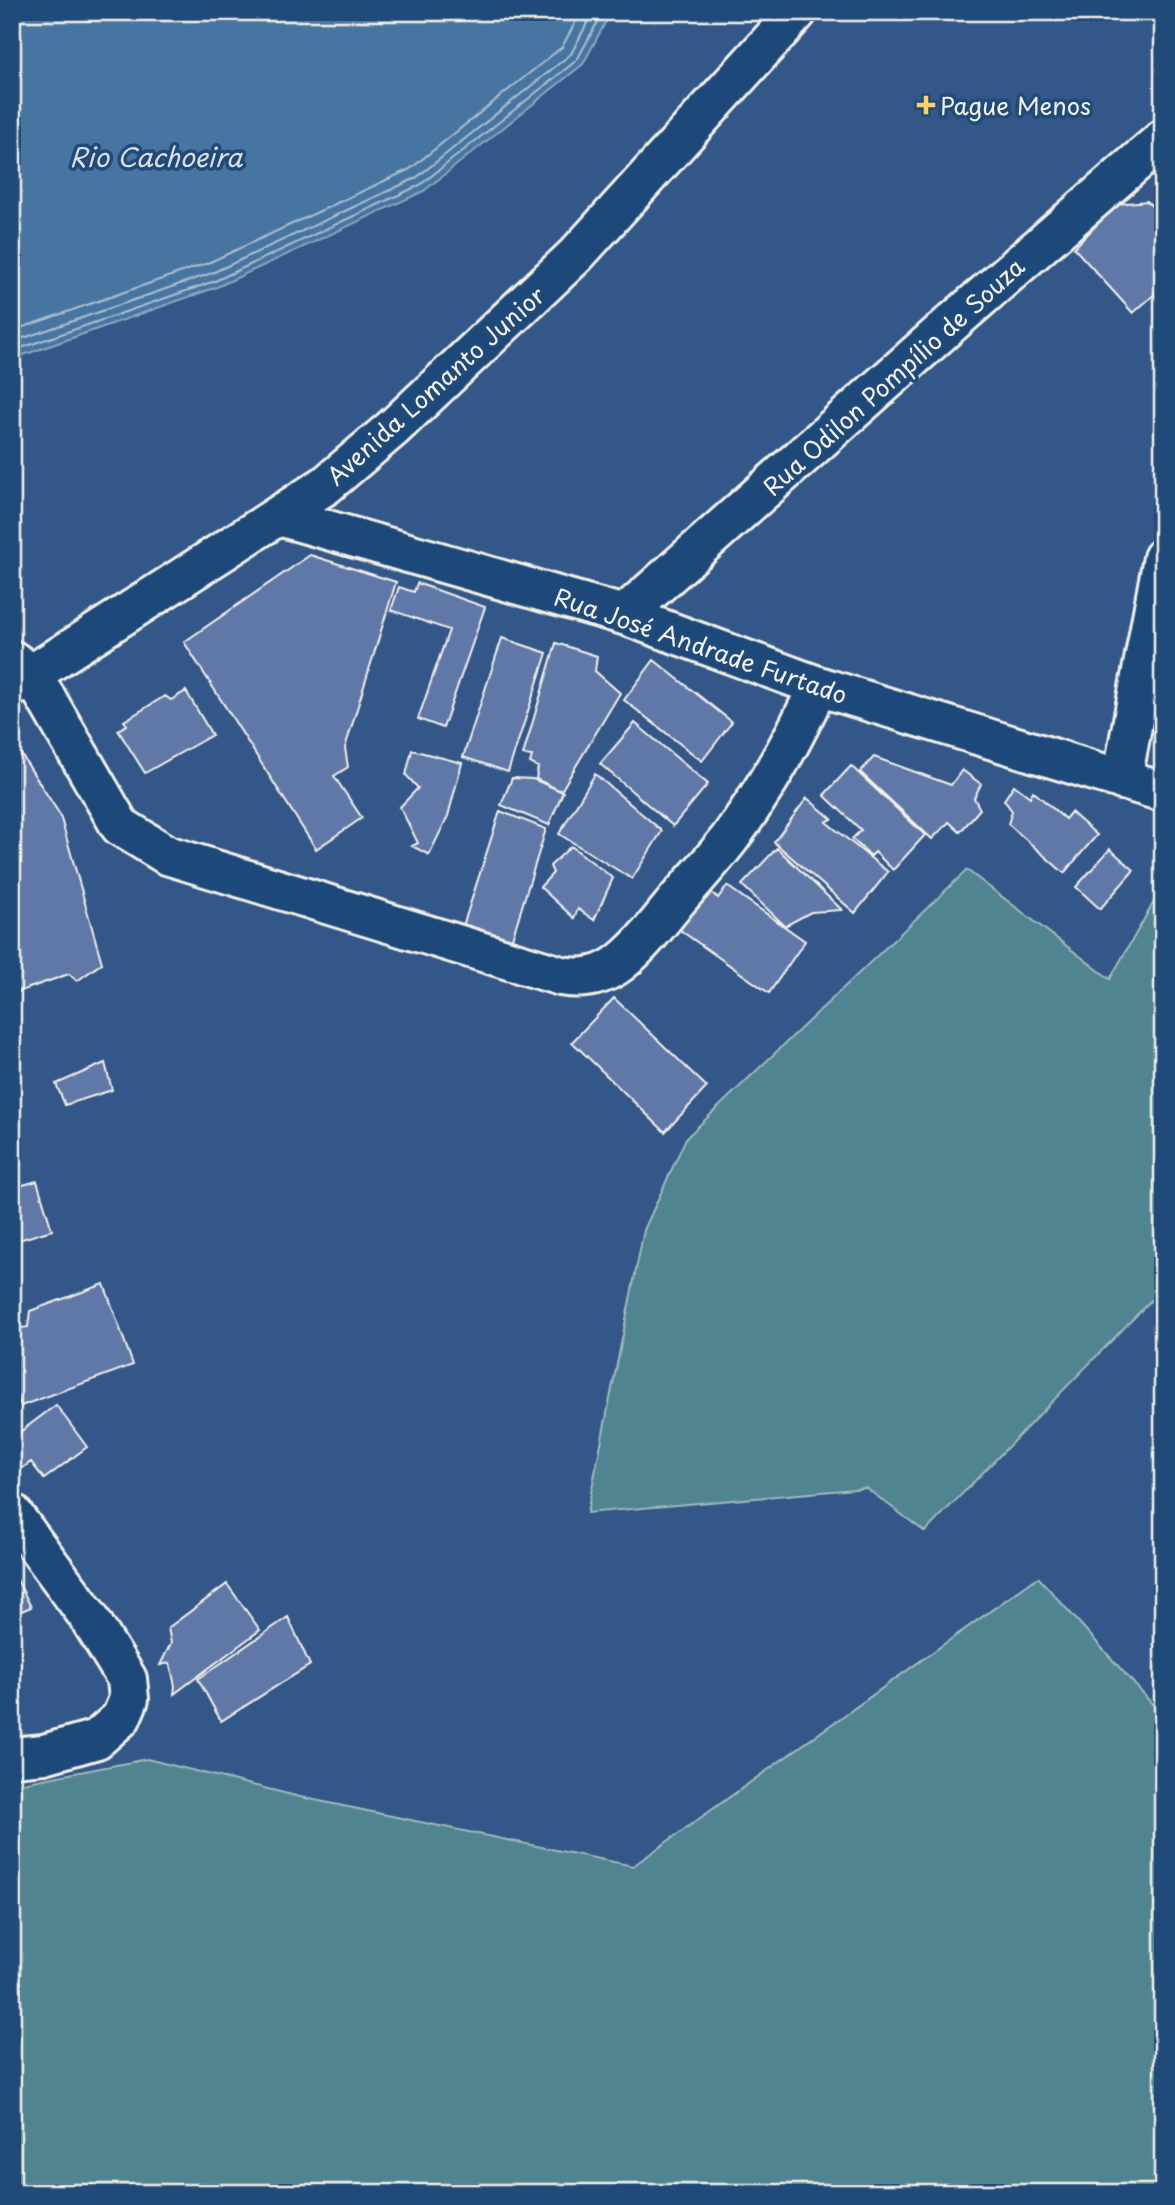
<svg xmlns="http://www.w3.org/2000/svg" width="1175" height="2205" font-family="'Playpen Sans',sans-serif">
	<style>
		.green { fill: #508490; stroke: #a2babc; stroke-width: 2 }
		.water { fill: #4675a2; stroke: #8ca7be; stroke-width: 2 }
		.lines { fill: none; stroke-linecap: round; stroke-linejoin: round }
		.shore { stroke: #aebfcc; stroke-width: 2 }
		.building { fill: #6178a8; stroke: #f4f1e8; stroke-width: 2 }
		.minor-casing { stroke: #f4f1e8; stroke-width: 44 }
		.major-casing { stroke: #f4f1e8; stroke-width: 44 }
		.minor { stroke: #1f4a7a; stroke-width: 38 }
		.major { stroke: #1f4a7a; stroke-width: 38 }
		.poi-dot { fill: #ffd166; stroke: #1f4a7a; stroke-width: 2.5 }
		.labels { text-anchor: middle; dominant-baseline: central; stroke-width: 7; stroke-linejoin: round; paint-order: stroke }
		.poi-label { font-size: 24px; fill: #f4f1e8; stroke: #1f4a7a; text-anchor: start }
		.street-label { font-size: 24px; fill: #f4f1e8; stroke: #1f4a7a }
		.water-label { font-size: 26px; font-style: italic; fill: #dadede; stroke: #1f4a7a }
	</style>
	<rect width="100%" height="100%" fill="#325788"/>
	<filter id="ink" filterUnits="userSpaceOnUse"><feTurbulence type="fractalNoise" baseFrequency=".0143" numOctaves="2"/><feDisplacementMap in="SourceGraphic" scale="14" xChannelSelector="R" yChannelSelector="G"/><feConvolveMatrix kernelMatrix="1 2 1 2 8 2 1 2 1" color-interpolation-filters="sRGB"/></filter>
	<g filter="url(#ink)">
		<path class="green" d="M967,870L1110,979L1163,886V1292H1159L925,1532L866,1488L587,1513L644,1230L686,1138Z
			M1038,1577L1154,1706L1163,1694V2193H12V1785L147,1759L300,1797L633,1866Z"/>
		<path class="water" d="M12,12H611L583,64L424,191L217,287L12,359Z"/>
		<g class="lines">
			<path class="shore" d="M12,331L208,263L410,169L562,47L581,12
				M12,342L212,273L416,178L571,54L593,12
				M12,351L215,281L420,185L577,60L603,12"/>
		</g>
		<path class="building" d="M1147,201L1163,218V287L1133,313L1074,248L1117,204Z
			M310,555L396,582L345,748L348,767L334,776L362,818L316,849L184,642Z
			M417,583L485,607L443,728L418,719L449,630L391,610L399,587L414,592Z
			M502,638L547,653L508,772L463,757Z
			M556,643L597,656L595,671L620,693L561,791L536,779L538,767L530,763L532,756L523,755Z
			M654,660L732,722L702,761L624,700Z
			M186,691L212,735L145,773L118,730L127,725L124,721L165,696L171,700Z
			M635,723L708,784L673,826L600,764Z
			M12,740L60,815L102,963L77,981L69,974L12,994Z
			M412,750L462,763L448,816L429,855L412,846L418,843L400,807L418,788L406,775Z
			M874,757L951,785L962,770L981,784L974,798L980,809L960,832L949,822L932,839L860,772Z
			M851,766L925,835L893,870L875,852L871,856L852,839L861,830L824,795Z
			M595,774L662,831L632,879L559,834Z
			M512,778L533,779L563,792L549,825L501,805Z
			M1014,785L1030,797L1033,791L1065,819L1071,812L1097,835L1064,873L1008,824L1012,811L1004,800Z
			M807,798L832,819L826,822L888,872L855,913L774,842Z
			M500,811L546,829L511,942L463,926Z
			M571,846L613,878L594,920L578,909L574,918L540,887L553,873L550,866Z
			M777,848L842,910L811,912L785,926L742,885Z
			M1110,849L1134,870L1100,909L1076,887Z
			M727,886L805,941L769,993L680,930L708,890L718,898Z
			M614,998L707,1087L665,1132L572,1042Z
			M105,1063L112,1090L65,1105L56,1084Z
			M37,1181L52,1230L12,1242V1188Z
			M104,1284L133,1365L21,1406L12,1383V1330L28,1327L30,1311Z
			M56,1405L87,1447L44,1479L31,1462L12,1476V1438Z
			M12,1570L31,1607L12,1615Z
			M227,1584L260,1630L174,1694L175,1686L170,1663L160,1665L171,1643L168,1628Z
			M288,1617L310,1665L221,1721L198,1679Z"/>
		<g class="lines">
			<g class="minor-casing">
				<path id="minor" d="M279,516L624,615L818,686L1163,792
					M624,615L946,328L1163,139
					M12,660L32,674L120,826L167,855L561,976C583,980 602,977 621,962C642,945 661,920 678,899C695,879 714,859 730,838C765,790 794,740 818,686
					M1122,780L1163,558
					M12,1513L88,1616L127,1679L129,1699L121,1718L97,1739L44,1754L12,1757"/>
			</g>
			<g class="major-casing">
				<path id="major" d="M12,687L326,485L393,428L576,255L797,12"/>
			</g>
			<use href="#minor" class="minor"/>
			<use href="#major" class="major"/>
		</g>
	</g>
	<path class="poi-dot" d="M922.5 94.5h7v7h7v7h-7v7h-7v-7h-7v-7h7z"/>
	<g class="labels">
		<g class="poi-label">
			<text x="940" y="105">Pague Menos</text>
		</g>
		<g class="street-label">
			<text transform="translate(893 376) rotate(-42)">Rua Odilon Pompílio de Souza</text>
			<text transform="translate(435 385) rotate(-42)">Avenida Lomanto Junior</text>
			<text transform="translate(701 645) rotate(19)">Rua José Andrade Furtado</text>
		</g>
		<g class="water-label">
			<text x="156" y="156">Rio Cachoeira</text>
		</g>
	</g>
	<rect width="1175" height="2205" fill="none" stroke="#1f4a7a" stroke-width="42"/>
	<rect x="21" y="21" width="1133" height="2163" fill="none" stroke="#f4f1e8" stroke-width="2.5" filter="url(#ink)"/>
</svg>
